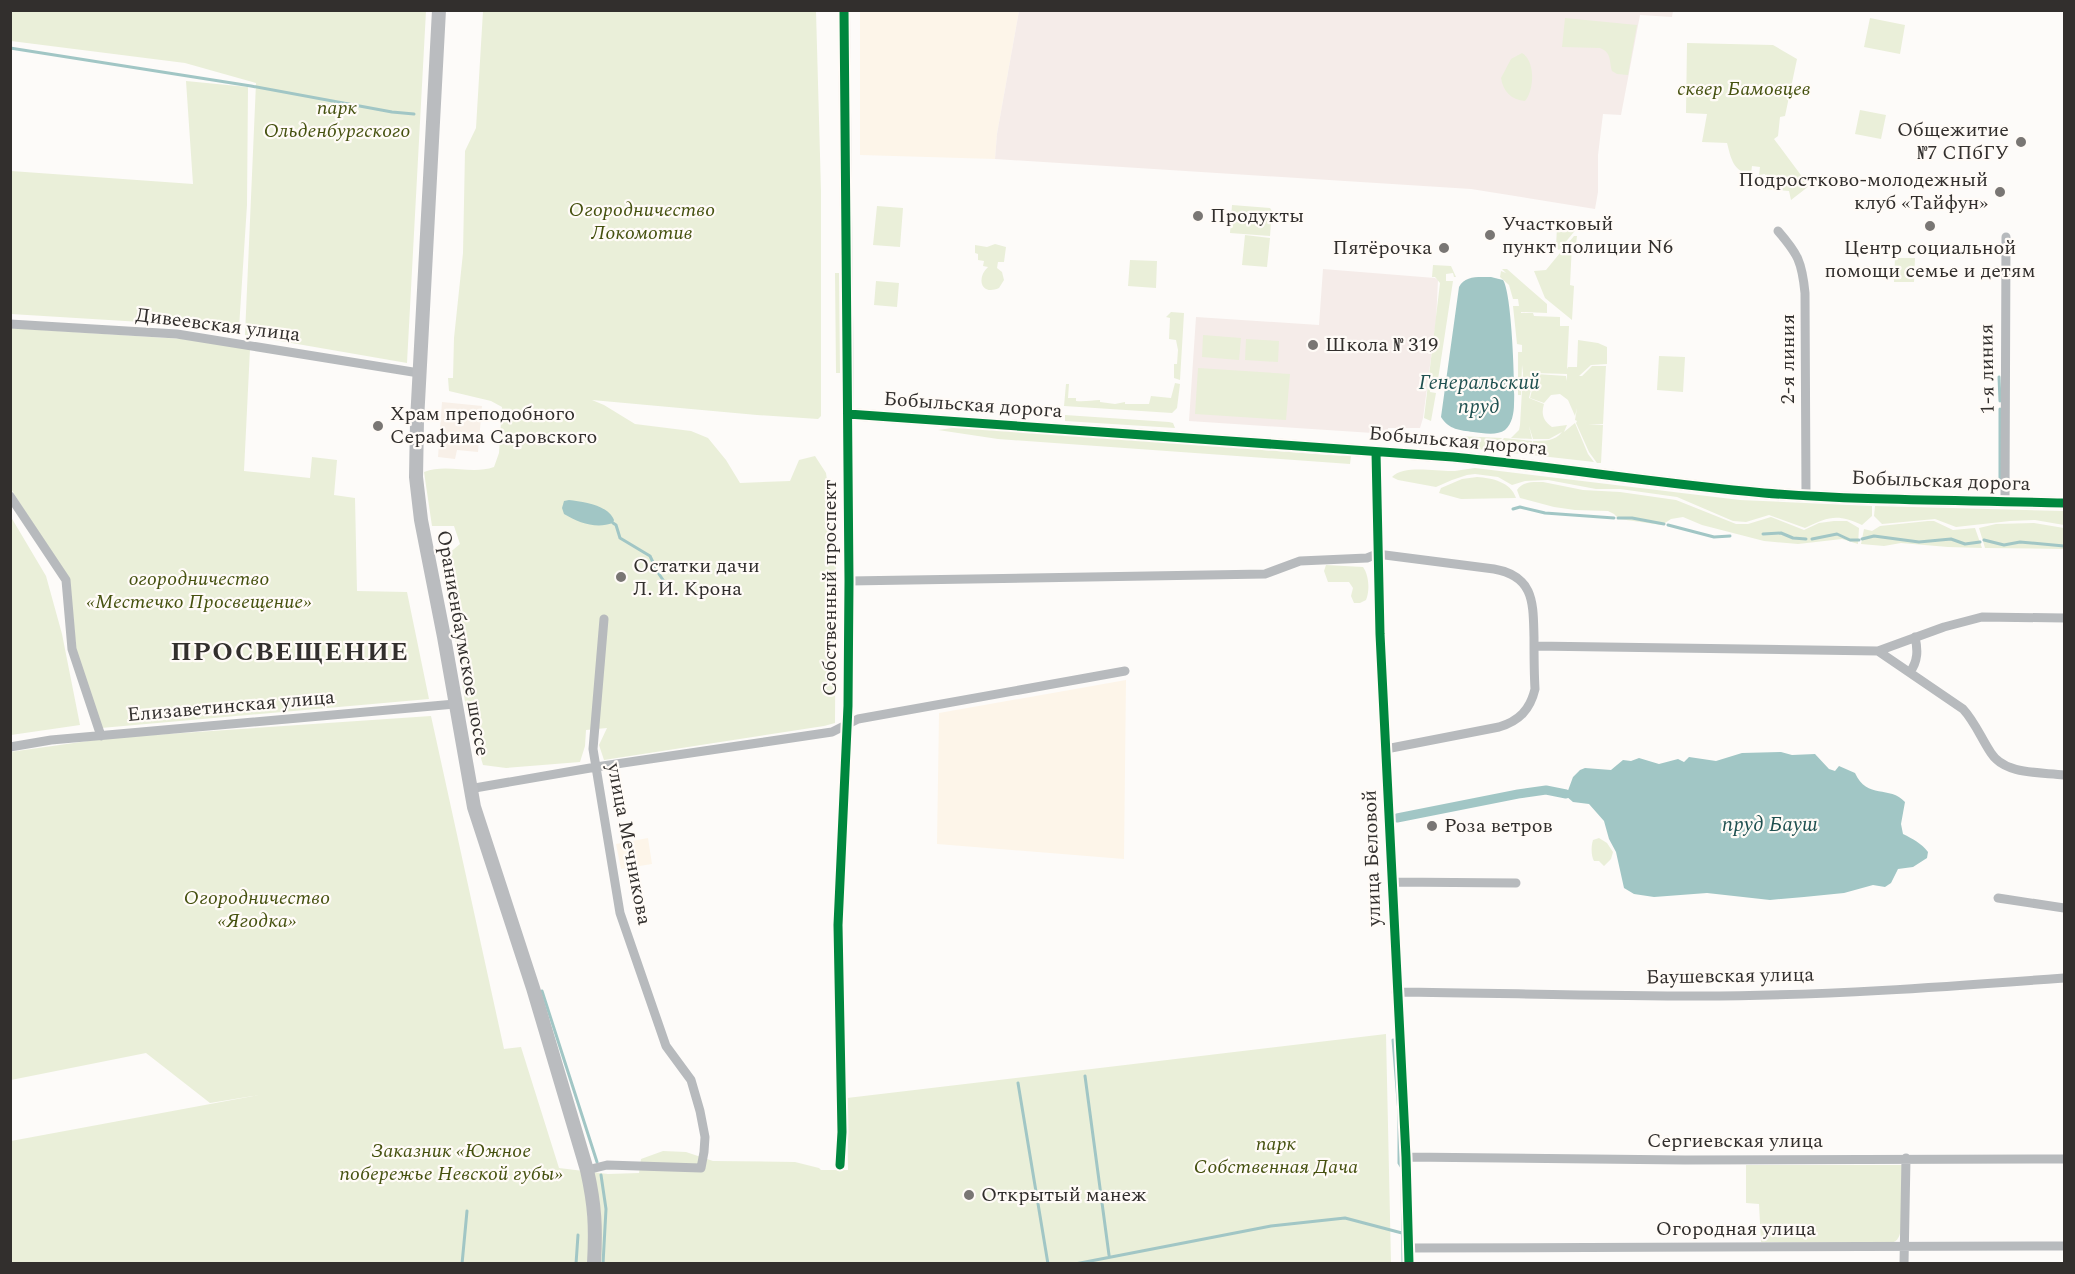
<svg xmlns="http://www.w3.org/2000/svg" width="2075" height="1274" font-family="Spectral,serif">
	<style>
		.built { fill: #f8f0e8 }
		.industrial { fill: #fdf5e9 }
		.education { fill: #f5ece9 }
		.green { fill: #eaefd9 }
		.water { fill: #a1c6c5 }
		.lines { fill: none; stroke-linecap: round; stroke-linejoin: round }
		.stream { stroke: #a1c6c5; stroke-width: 3 }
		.canal { stroke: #a1c6c5; stroke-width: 9 }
		.street { stroke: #b7babd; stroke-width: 9 }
		.secondary { stroke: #b6b9bd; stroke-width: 12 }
		.primary { stroke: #babcbf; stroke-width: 14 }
		.cycleway-casing { stroke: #fffbf7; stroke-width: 13 }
		.cycleway { stroke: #00873e; stroke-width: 9 }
		.poi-dot { fill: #797674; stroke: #fffbf7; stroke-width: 2 }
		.labels { text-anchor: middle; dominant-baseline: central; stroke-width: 4.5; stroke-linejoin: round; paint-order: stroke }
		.park-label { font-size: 20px; font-style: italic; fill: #45510f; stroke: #fffbf7 }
		.poi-label { font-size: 20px; fill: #322f2d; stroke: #fffbf7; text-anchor: start }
		.street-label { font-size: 20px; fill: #322f2d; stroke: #fffbf7 }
		.water-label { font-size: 21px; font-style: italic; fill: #1f5050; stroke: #fffbf7 }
		.district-label { font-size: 26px; font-weight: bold; letter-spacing: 1.5px; fill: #322f2d; stroke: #fffbf7 }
	</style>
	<rect width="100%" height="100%" fill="#fdfbf9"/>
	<path class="built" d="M442,402L482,406L478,452L457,450L455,459L438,457Z"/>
	<path class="industrial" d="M860,11H1019L997,134L995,159L860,155Z
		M1126,680L1124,859L937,844L939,713Z
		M648,838L652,864L621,869L616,844Z"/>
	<path class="education" d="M1019,11H1673L1672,17L1640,15L1621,115L1603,114L1598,155V192L1595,209L1471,189L995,159L997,134Z
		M1323,269L1435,278L1438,280L1436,321L1423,418L1420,428H1388V434L1189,421L1196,317L1319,325Z"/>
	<path class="green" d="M11,10L426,11L407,363L245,335L256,83L185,63L11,41Z
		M483,11H816L821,191V416L818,419L757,415L592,400L604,405L635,424L691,431L708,438L726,460L740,483L790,481L799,460L815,456L826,473L836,542L835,723L824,726L604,760L599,745L607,728L586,730L585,746L580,762L506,768L483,765L466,708L442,559L460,544L454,526H432L424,472C447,463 471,475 494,467L499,453L502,407L491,401L449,391L448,378H453L454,338L463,253L465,151L476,128Z
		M1565,18L1637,25L1628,75L1617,74L1612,71C1609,61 1612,53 1600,48L1562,47Z
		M1870,18L1905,25L1900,54L1864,47Z
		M1687,43L1773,45L1797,59L1785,116L1780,117L1778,136L1774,139L1809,186L1791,200L1789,191L1764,189L1765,174L1759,175L1760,167L1752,166L1751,174C1733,172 1731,158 1727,143L1702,142L1707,114L1686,113Z
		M1522,53C1536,61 1534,91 1525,101C1511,100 1503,91 1501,78L1511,59Z
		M186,81L248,87L247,205L239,328L11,314V171L193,184Z
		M1860,110L1886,115L1881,139L1855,134Z
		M1232,205L1270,208L1272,211L1270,236L1230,233Z
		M877,206L903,208L900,247L873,245Z
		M1562,220L1576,222L1578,227L1559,250L1556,248L1557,226H1561Z
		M1245,235L1270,238L1267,267L1242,265Z
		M1574,236H1577L1576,244H1572L1570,285L1574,286L1572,320L1545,298L1534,271L1546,270Z
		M995,244L1006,247L1004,262H998L997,268L1002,272L1004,280L999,288C981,296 976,278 988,267L983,266L984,261L978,260V254L975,253V245L987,247Z
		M1895,258H1915L1914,282H1894Z
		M1130,260L1157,261L1156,288L1128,286Z
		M1433,265L1451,266L1456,277H1454L1453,273L1446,274V281H1453L1437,386L1431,385L1430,392L1436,393L1431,421L1424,418L1440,283L1435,277H1432Z
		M1502,269H1507L1547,304V313L1521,312V313H1533L1534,316L1560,317V326H1569L1567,369L1568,367H1577L1578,340L1598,343L1607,347V364L1591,365L1579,376H1582L1592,366H1606L1603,424H1588L1603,425L1601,463H1597L1589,452L1576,423L1577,421L1575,420L1577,408L1575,416L1568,400L1560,394L1551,395L1544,403L1530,398L1536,374L1566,376L1567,381V374L1535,373L1529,398L1544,404C1541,414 1543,421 1552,427L1567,425L1564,432L1575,423L1588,454L1594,462L1532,455L1533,441C1545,441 1555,441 1562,432L1549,439H1533L1529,426L1532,439L1511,438L1519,430L1520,425L1523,373L1522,365L1521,395H1518V352H1522V345L1517,344L1513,306H1519L1518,299H1513L1509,285L1500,277L1501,271L1506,273Z
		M835,273H839L840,373H836Z
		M876,281L899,283L897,307L874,305Z
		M1171,312L1184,313L1180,380L1174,378V364H1177L1178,350L1176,340L1169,339L1170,318L1166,317Z
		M10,328L183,339L250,349L244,471L310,478L312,457L337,460L334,495L355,498L357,591L407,592L429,699L101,728L76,649L70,582L11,489Z
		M1203,335L1241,338L1239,360L1202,357Z
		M1246,339L1279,341L1278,362L1245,360Z
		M1659,356L1685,357L1683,392L1657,390Z
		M1198,368L1290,374L1286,420L1195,414Z
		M1175,383L1180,384L1177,408L1172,413L1064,406L1066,384H1069L1068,398H1076V401C1085,402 1092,400 1100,400V402L1115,404L1125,402V404H1149L1151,396L1171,398Z
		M1065,415L1169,422L1173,423L1175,428L1065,421Z
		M959,427L1328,455L1351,456L1350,464L998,439L938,430Z
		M1457,436L1502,438L1491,450L1459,448Z
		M1504,438L1532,441V455L1493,451Z
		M1475,468L1740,500L1872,506V516L1862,525C1837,513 1828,517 1805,528L1769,515L1746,522L1733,521L1677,497L1620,489H1596L1548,480L1525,481L1512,485L1498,477L1475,474L1467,475L1452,480L1436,487L1398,480L1392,477C1404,464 1438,472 1455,471C1461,470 1468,469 1475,468Z
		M1477,477C1492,478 1511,482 1516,498L1461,499L1439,493L1441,488L1462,479Z
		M1543,482L1583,490L1620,492L1676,500L1736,524H1748L1771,517L1804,530L1819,523L1834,521H1847L1859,528L1858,544L1842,539L1798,544L1764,541L1702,525L1683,517L1671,519L1662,525L1619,519L1614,514L1608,511L1575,510L1554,507L1520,498L1517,490C1523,481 1533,482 1543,482Z
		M1875,506L2064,511V525L2035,520L2010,521L1956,527L1935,519L1882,524L1874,516Z
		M11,517L46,576L62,634L80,725L11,735Z
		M1928,521H1934L1953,530L1975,528L1982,548L1948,547L1901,543L1884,546L1861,544L1864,529L1872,531L1880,526Z
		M2034,523L2064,528V549L1985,548L1979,528L1996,524Z
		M1326,565L1363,567C1369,575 1370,591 1366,600L1360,603H1354L1351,596L1353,588L1349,582H1328L1324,571Z
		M431,716L504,1049L521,1047L559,1168L608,1174L639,1173L641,1159L663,1151L686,1152L713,1161L795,1162L819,1168L821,1170H848L847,1098L1386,1034L1391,1263H11V1141L259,1095L210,1103L146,1053L11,1080L10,752L109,738Z
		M1599,838L1607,843L1613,852L1611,859L1604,866L1599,861H1594C1591,856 1591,846 1593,840Z
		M1746,1165H1902L1901,1229C1899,1239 1897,1243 1887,1243L1761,1242L1759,1204L1746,1203Z"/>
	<path class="water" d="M1491,277L1503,280C1512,293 1515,385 1514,404C1514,413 1512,424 1505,430C1497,436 1482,433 1473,432C1460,430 1449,430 1441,417L1459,287C1465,275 1479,277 1491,277Z
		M569,500C584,502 608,505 614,520L613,523C596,529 579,523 564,514L562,508L564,501Z
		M1781,752L1792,755L1815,754L1829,769L1835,771L1839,766L1855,773C1867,800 1890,785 1905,802L1901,824L1903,834C1913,839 1921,843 1928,852L1927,858L1913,867L1898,869L1891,883L1885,887L1873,885L1844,893L1804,897L1770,900L1707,893L1654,897L1634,894L1624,888L1616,852L1609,839L1604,821L1589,804L1573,802L1566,796L1573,777L1580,770L1585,768L1611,770L1623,760L1631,761L1639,758L1659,764L1678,759L1684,762L1689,757L1716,761L1742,753Z"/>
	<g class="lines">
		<path class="stream" d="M10,48L251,86L392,112L414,114
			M1999,377L2000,401
			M2000,409V478
			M1513,509L1520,507L1545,513L1614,518
			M1618,518H1632L1664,524
			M613,523L616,525L620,538L650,556L657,571L667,586
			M1668,525L1714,537L1730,536
			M1763,534L1781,533L1793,538L1806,539
			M1812,539L1837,534L1850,540H1859
			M1862,539L1874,536L1919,542L1951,539L1965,544L1980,542
			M1984,540L2004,545L2020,542L2064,546
			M542,991L597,1162
			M1393,1040L1399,1113V1163L1402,1168L1403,1264
			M1085,1076L1109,1255
			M1018,1083L1048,1264
			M601,1175L606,1209L603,1264
			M462,1264L467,1211
			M576,1264L578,1235
			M1075,1264L1271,1226L1345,1218L1402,1233"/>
		<path class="canal" d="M1397,818L1518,794L1546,790L1566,794"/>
		<path class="street" d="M1778,231C1798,254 1802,262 1805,293L1806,495
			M10,324L177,334L419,373
			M1376,452L1380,634L1406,1157L1409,1264
			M10,496L66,580L72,649L101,736
			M2005,501L2006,237
			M849,581L1265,574L1300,561L1367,558L1377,554L1494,569C1535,576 1533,604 1534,637C1534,654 1534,672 1535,689C1530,710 1519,721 1499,727L1386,749
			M1534,646L1878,651L1944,627L1982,617L2064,618
			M1878,651L1963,709C1975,722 1981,738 1991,753C2005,775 2041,772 2064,775
			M1910,672C1918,661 1918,650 1915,637
			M10,747L51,740L455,704
			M469,789L596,767L832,732L858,719L1125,671
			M1391,882L1516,883
			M1998,898L2064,908
			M1396,992C1498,993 1599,996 1701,996C1822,996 1943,987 2064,978
			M1406,1157L1685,1160L2064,1159
			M840,1165L842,1132L838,925L848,706V414
			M587,1170L607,1165L701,1168L704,1152L705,1137L700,1111L691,1080L666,1046L620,913L593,749L604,619
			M1408,1248L2064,1246
			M1904,1264L1906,1158"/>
		<path class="secondary" d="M844,10L848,414L1453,457C1557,467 1660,484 1764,493C1864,501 1965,500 2064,503"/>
		<path class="primary" d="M439,10L417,421L416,477L421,520L444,637L474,807L533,988L587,1170C595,1206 596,1227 594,1264"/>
		<g class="cycleway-casing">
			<path id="cycleway" d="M848,414L1453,457C1557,467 1660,484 1764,493C1864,501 1965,500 2064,503
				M1376,452L1380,634L1406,1157L1409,1264
				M840,1165L842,1132L838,925L848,706L849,581L844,10"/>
		</g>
		<use href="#cycleway" class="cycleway"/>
	</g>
	<g class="poi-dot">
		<circle cx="2021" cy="142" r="6"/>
		<circle cx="2000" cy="192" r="6"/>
		<circle cx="1198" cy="216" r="6"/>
		<circle cx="1930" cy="226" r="6"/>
		<circle cx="1490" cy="235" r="6"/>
		<circle cx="1444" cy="248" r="6"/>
		<circle cx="1313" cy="345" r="6"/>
		<circle cx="378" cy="426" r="6"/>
		<circle cx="621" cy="577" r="6"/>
		<circle cx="1432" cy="826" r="6"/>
		<circle cx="969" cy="1195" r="6"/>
	</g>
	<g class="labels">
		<g class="park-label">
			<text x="1744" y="89">сквер Бамовцев</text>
			<text x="337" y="108">парк<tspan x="337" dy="23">Ольденбургского</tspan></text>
			<text x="642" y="210">Огородничество<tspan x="642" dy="23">Локомотив</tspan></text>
			<text x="199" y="579">огородничество<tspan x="199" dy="23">«Местечко Просвещение»</tspan></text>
			<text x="257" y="898">Огородничество<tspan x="257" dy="23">«Ягодка»</tspan></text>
			<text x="1276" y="1144">парк<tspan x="1276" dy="23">Собственная Дача</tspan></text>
			<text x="451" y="1151">Заказник «Южное<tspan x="451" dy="23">побережье Невской губы»</tspan></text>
		</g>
		<g class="poi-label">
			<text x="2009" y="130" text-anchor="end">Общежитие<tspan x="2009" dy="23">№7 СПбГУ</tspan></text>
			<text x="1988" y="180" text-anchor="end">Подростково-молодежный<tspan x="1988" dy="23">клуб «Тайфун»</tspan></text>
			<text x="1210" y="216">Продукты</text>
			<text x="1502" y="224">Участковый<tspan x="1502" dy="23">пункт полиции N6</tspan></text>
			<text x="1432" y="248" text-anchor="end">Пятёрочка</text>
			<text x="1930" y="248" text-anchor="middle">Центр социальной<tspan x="1930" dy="23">помощи семье и детям</tspan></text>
			<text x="1325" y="345">Школа № 319</text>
			<text x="390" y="414">Храм преподобного<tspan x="390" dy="23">Серафима Саровского</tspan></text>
			<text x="633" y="566">Остатки дачи<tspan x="633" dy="23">Л. И. Крона</tspan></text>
			<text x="1444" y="826">Роза ветров</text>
			<text x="981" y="1195">Открытый манеж</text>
		</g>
		<g class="street-label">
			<text transform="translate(218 325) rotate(7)">Дивеевская улица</text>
			<text transform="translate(1788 359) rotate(-90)">2-я линия</text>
			<text transform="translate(1987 369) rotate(-91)">1-я линия</text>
			<text transform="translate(973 405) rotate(4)">Бобыльская дорога</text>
			<text transform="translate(1458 441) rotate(5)">Бобыльская дорога</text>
			<text transform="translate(1941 481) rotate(2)">Бобыльская дорога</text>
			<text transform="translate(830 588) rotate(-90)">Собственный проспект</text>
			<text transform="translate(463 643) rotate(80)">Ораниенбаумское шоссе</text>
			<text transform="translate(231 706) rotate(-5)">Елизаветинская улица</text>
			<text transform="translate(629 844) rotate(79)">улица Мечникова</text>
			<text transform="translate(1372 858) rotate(-92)">улица Беловой</text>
			<text transform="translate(1730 976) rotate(-1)">Баушевская улица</text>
			<text x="1735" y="1141">Сергиевская улица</text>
			<text x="1736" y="1229">Огородная улица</text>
		</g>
		<g class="water-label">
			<text x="1479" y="383">Генеральский<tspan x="1479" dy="24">пруд</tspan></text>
			<text x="1770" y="825">пруд Бауш</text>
		</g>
		<g class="district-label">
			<text x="290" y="652">ПРОСВЕЩЕНИЕ</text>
		</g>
	</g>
	<rect width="2075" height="1274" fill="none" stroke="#322f2d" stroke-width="24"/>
</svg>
